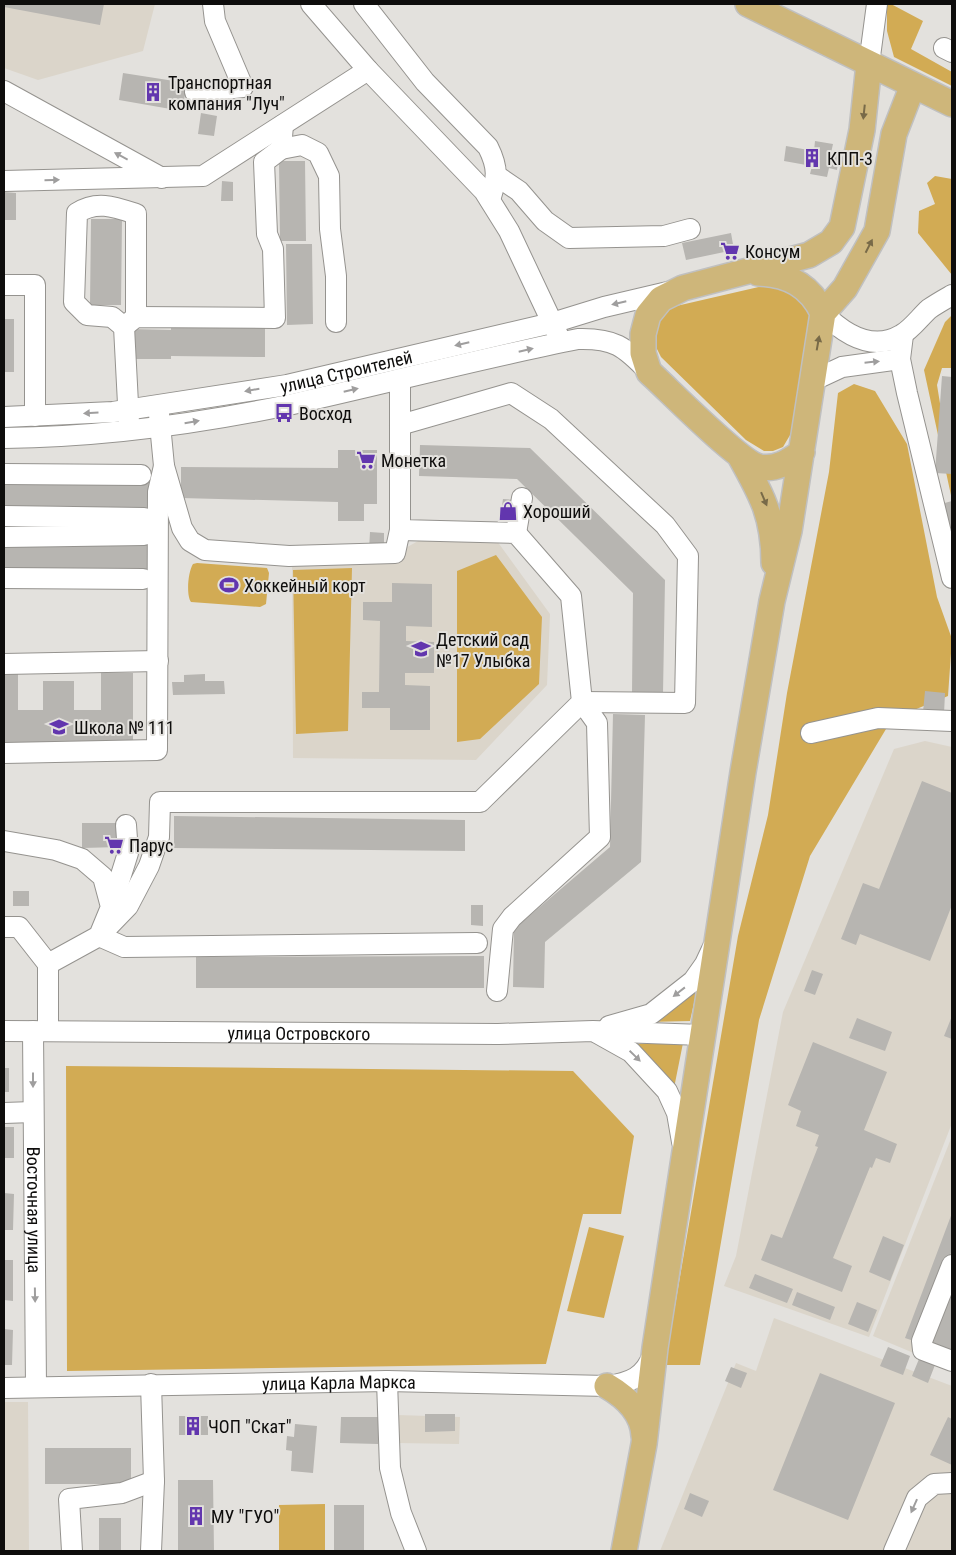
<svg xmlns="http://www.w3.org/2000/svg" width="956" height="1555" font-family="'Roboto Condensed',sans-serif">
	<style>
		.built { fill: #dbd5ca }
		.green { fill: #d2ab54 }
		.building { fill: #b7b5b1 }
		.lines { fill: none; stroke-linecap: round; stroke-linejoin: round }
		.minor-casing { stroke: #95938f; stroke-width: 22 }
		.major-casing { stroke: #c0c0c0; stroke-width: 28 }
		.minor { stroke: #fff; stroke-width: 20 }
		.major { stroke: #ceb67a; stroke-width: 25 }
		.oneway { fill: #786a48 }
		.oneway2 { fill: #9f9e9e }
		.labels { text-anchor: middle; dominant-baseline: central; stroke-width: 4; stroke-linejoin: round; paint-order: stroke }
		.poi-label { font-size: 18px; fill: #0e0d0c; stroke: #e3e1dd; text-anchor: start }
		.street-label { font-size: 18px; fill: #0e0d0c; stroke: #e3e1dd }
	</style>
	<rect width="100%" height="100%" fill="#e3e1dd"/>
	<path class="built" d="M4,4H155L143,51L38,80L4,68Z
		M418,541H497L550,614L547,685L476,760L293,758L292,558L395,554Z
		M925,741L952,747V1123L869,1337L724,1286L736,1256L783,1012L894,749Z
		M952,1136V1369L873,1336Z
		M774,1318L952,1386V1551H660L736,1363L756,1371Z
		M4,1402H28L29,1551H4Z
		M397,1415L460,1417L459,1444L397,1443Z"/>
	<path class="green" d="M887,4H891L923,21L911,49L952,72V86L894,57L887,31Z
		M935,176L952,179V275L918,233L919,211L935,204L927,183Z
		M776,285L805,300L811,318L793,430L783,447L773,451H764L746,440L661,357L652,339L662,313L672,307L763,286Z
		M952,315V368H942L937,385L952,477V500L924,370L945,322Z
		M854,384L875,391L907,444L937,597L952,639L948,696L892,719L810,856L759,1020L700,1365H665L738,936L768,815L787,693L829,472L838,393Z
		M496,555L542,617L539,684L480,739L457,742V571Z
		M197,563L267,568L269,573L266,604L260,607L191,602C186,595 188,572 193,564Z
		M352,568L348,731L296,734L293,570Z
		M698,985L690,1021L647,1022Z
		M683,1043L674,1088L634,1044Z
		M66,1066L573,1071L634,1136L621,1214H583L546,1364L67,1371Z
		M589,1227L624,1236L604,1318L567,1311Z
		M325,1504V1551H279V1505Z"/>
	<path class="building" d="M4,4H104L100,25L4,7Z
		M123,73L187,83L182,111L119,100Z
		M201,113L217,116L214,136L198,134Z
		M815,141L833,144L831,153L839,155L837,170L829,168L827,177L810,174L812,166L784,161L786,146L814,151Z
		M279,161H305L306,241H280Z
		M222,181L233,182V201H221Z
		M4,192L16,193V220H4Z
		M91,219H122L121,305H90Z
		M731,233L734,250L686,260L682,243Z
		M286,244H312L313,324L287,325Z
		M4,319H14V372H4Z
		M171,325L265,326V357L171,356V359H130L131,329L171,330Z
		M942,376L952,377V474L935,473Z
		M420,445L530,448L665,580L663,693H632L633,593L517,479L419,476Z
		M338,450H377V504H364V521H338V502L181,498V467L338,468Z
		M4,480L153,481V511L4,510Z
		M503,499L516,500L514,522L500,520Z
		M952,501V541L941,504Z
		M370,532L384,533V551L369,550Z
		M4,542L150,543L149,576L4,575Z
		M392,583L432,584V627L406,626V641L434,642V673H405V685L430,686V730H390V708H362V692H379L380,621L363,620V602H392Z
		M4,673H18V710H43V681H74V710H101V673H133V744H4Z
		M205,674V681H224L225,694L173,695L172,682H184V675Z
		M925,691L945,693L944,714L923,712Z
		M613,714L645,715L641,862L545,942L544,988L513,987L514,929L610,847Z
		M922,781L952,793V905L930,961L860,934L856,945L841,939L863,883L879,889Z
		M174,816L465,820V851L174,848Z
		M82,823H120V847L82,848Z
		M13,891H29V906H13Z
		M471,905H483V926L471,925Z
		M484,956V988H196V957Z
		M812,970L823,974L815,995L804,991Z
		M952,1016V1039L944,1036Z
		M857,1018L892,1032L885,1051L849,1038Z
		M813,1042L887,1072L864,1130L897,1144L890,1163L876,1158L872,1168L870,1167L833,1258L852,1266L842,1292L761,1260L771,1234L782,1238L818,1147L815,1146L819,1135L796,1126L801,1111L788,1105Z
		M4,1068H9V1092H4Z
		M4,1127H14V1158H4Z
		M4,1193L14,1194L13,1230H4Z
		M952,1213V1250L917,1342L905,1338Z
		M883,1236L904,1245L890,1281L869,1272Z
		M4,1260H13V1301L4,1300Z
		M755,1274L793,1289L787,1303L749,1288Z
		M952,1278V1354L927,1345Z
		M797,1292L835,1307L830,1320L792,1305Z
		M857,1302L877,1310L868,1332L848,1324Z
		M4,1329L13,1330L12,1365H4Z
		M888,1347L910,1356L903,1375L880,1366Z
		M919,1359L935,1365L928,1383L912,1376Z
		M731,1367L747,1373L741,1388L725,1381Z
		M820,1373L895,1403L848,1520L773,1490Z
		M425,1414H455V1431L425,1432Z
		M179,1416H208V1435H179Z
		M341,1417H378V1444L340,1443Z
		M948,1417L952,1419V1465L930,1455Z
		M295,1424L317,1426L313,1473L291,1471L292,1451L286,1450L287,1436L294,1437Z
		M45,1448H131V1484H45Z
		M178,1480H213L214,1551H178Z
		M690,1493L709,1501L702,1517L684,1509Z
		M334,1505H364V1551H334Z
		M99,1518H121V1551H99Z"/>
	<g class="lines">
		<g class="minor-casing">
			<g id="minor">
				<path d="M311,4L368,70L484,191L509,231L558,335"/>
				<path d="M364,4L425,82L488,147C499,169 497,178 490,200"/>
				<path d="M944,48L952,52"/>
				<path d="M869,64L877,4"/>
				<path d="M4,91L162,178"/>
				<path d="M195,92L243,87L215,21L213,4"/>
				<path d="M281,149L302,145L318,153L329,176L330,229L336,276V322"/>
				<path d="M497,176L519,191L545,221L569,238L664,236L690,229"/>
				<path d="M4,181L203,176L368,70"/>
				<path d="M4,285H35V416"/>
				<path d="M823,313C844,334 872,352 901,335C912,329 920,317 929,309C936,304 945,299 952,295"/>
				<path d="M126,325L136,317L275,318L273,249L267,234L264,162L281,149L283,125"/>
				<path d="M903,335L900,359L907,393L952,578"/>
				<path d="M400,379V530L516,533L571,596L582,702L480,802H160L159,837L149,866L128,906L99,936L124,947L477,943"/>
				<path d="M812,381L842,367L900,359"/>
				<path d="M159,414L164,466L182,528L190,541L205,550L289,556L395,553L400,530"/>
				<path id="s1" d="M4,417L113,412L287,385L552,323L604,307L672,291"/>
				<path d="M129,423L124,327L112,317L87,315L74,302L77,213C97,200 115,207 136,214V317"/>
				<path d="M400,425L511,393L551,419L665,525L688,556L685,703L582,702"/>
				<path d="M4,438C101,437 198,424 293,404C388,383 482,358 578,339C614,338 624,346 649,372"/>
				<path d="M4,474L141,475"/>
				<path d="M4,516L144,518"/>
				<path d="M516,533L522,498"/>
				<path d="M4,537L144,535"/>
				<path d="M4,578L143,579"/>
				<path d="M4,664L158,661"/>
				<path d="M811,733L878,718L952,721"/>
				<path d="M4,753L157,750L158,492L164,466"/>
				<path d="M4,841L56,850L82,859L103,877L111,907L99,936L48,964L19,927H4"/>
				<path d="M111,907L128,853L126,825"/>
				<path d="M497,991L503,929L512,917L600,837L597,723L582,702"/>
				<path d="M609,1026L651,1014L693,981L705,964L713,947"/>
				<path id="s2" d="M4,1031L498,1034L593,1031L702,1035"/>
				<path id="s3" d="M33,1031L36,1387"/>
				<path d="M48,1031V964"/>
				<path d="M597,1033L631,1052L667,1091L677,1113L682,1142"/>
				<path d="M4,1113L33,1112"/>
				<path d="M952,1265L922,1341L923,1350L952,1361"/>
				<path d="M387,1381L390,1468L401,1513L416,1551"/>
				<path id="s4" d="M4,1388L387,1381L607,1386C630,1383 645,1377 653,1354"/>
				<path d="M72,1551L69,1499L122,1493L154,1481"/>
				<path d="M151,1551L154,1481L151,1384"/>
				<path d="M894,1551L917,1498L934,1484L952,1483"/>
			</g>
		</g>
		<g class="major-casing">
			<path id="major" d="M748,4L952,104
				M758,273C788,274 810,285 823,313
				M802,452C789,461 777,470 760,467C740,463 669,390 649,372L643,353V334L648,315L661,299L683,288L809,255L831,242L842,227L862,130L869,64
				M740,456C762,495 774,517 774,563
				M607,1386C626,1397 643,1413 644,1436
				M624,1551L644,1444L655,1348L743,772L772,601L789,531L823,313L845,288L877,231L894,134L913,85"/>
		</g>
		<use href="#minor" class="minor"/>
		<use href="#major" class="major"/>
	</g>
	<defs><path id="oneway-solid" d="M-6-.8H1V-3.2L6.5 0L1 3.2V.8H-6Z" transform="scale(1.25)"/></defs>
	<g class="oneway">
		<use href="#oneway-solid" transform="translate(864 112) rotate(96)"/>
		<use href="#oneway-solid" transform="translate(869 246) rotate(-63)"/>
		<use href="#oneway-solid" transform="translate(818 343) rotate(-80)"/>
		<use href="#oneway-solid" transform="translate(764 499) rotate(67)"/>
	</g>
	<g class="oneway2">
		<use href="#oneway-solid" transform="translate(121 156) rotate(-152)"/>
		<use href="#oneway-solid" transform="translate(52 180) rotate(-1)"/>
		<use href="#oneway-solid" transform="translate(619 303) rotate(167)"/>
		<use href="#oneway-solid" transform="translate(462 344) rotate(167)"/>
		<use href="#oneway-solid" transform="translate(526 350) rotate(-13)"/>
		<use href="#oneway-solid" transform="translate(872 362) rotate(-6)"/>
		<use href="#oneway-solid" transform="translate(252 390) rotate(170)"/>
		<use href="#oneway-solid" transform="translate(351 390) rotate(-13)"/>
		<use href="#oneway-solid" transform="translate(91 413) rotate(177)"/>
		<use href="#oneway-solid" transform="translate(192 422) rotate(-10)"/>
		<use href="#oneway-solid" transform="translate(679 992) rotate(142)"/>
		<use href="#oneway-solid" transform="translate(635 1056) rotate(44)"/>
		<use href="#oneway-solid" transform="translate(33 1080) rotate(90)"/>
		<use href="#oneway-solid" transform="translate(35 1295) rotate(89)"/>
		<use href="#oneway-solid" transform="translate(914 1506) rotate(114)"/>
	</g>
	<defs>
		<g id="building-bare" transform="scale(1.5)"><path d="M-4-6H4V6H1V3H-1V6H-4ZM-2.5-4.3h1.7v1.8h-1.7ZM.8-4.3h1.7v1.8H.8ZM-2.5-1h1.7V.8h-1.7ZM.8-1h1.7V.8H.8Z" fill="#6236ae" stroke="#e3e1dd" stroke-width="2.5" paint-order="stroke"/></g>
		<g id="supermarket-bare" transform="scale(1.5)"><path d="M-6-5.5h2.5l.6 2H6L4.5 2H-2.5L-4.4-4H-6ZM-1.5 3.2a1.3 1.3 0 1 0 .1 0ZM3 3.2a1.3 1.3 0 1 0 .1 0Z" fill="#6236ae" stroke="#e3e1dd" stroke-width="2.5" paint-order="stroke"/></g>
		<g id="bus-bare" transform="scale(1.5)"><path d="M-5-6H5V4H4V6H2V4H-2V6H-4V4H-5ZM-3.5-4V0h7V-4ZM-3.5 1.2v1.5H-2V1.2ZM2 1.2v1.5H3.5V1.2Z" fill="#6236ae" stroke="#e3e1dd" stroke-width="2.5" paint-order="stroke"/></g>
		<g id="shop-bare" transform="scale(1.5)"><path d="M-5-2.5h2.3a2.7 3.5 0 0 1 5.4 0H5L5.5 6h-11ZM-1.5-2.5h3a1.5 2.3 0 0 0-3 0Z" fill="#6236ae" stroke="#e3e1dd" stroke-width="2.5" paint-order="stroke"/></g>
		<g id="stadium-bare" transform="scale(1.5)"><path d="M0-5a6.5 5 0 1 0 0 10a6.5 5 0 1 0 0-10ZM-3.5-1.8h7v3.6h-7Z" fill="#6236ae" stroke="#e3e1dd" stroke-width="2.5" paint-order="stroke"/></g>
		<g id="school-bare" transform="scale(1.5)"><path d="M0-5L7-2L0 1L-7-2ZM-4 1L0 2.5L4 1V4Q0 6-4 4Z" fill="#6236ae" stroke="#e3e1dd" stroke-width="2.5" paint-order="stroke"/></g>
	</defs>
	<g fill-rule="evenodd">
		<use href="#building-bare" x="153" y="92"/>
		<use href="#building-bare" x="812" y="158"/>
		<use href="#supermarket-bare" x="730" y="251"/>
		<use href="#bus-bare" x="284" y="413"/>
		<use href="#supermarket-bare" x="366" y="460"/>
		<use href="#shop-bare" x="508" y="511"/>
		<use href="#stadium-bare" x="229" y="585"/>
		<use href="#school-bare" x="421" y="649"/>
		<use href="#school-bare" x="59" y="727"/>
		<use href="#supermarket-bare" x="114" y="845"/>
		<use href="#building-bare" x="193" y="1426"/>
		<use href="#building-bare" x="196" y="1516"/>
	</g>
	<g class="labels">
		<g class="poi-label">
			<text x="168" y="82">Транспортная<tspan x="168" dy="21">компания "Луч"</tspan></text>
			<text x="827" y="158">КПП-3</text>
			<text x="745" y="251">Консум</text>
			<text x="299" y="413">Восход</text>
			<text x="381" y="460">Монетка</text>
			<text x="523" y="511">Хороший</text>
			<text x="244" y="585">Хоккейный корт</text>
			<text x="436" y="639">Детский сад<tspan x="436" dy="21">№17 Улыбка</tspan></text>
			<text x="74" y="727">Школа № 111</text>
			<text x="129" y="845">Парус</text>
			<text x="208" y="1426">ЧОП "Скат"</text>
			<text x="211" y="1516">МУ "ГУО"</text>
		</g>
		<g class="street-label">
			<text stroke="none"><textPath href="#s1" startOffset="346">улица Строителей</textPath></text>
			<text stroke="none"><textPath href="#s2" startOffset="295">улица Островского</textPath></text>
			<text stroke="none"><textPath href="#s3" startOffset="179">Восточная улица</textPath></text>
			<text stroke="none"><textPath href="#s4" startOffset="335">улица Карла Маркса</textPath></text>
		</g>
	</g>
	<rect width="956" height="1555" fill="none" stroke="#0e0d0c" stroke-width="10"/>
</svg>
